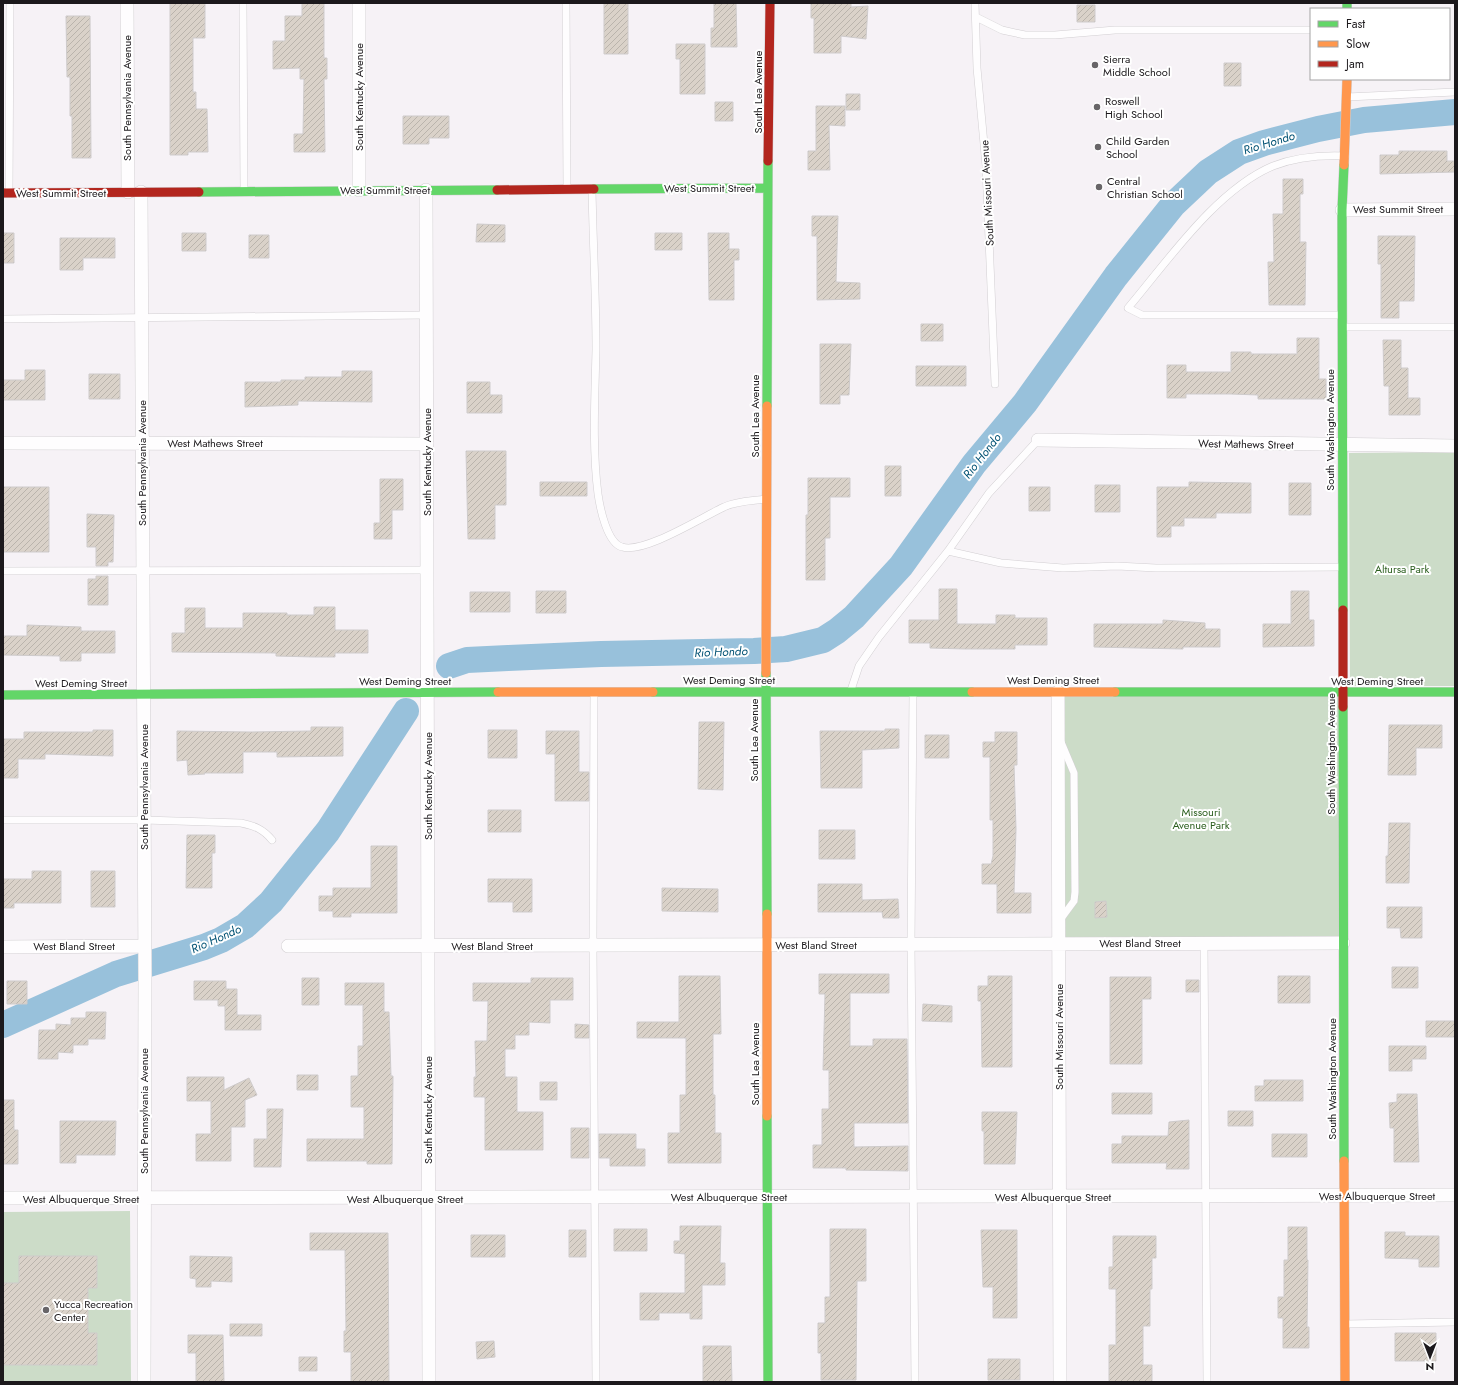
<svg xmlns="http://www.w3.org/2000/svg" width="1458" height="1385" font-family="Jost,sans-serif">
	<style>
		.green { fill: #ccdcc8 }
		.lines { fill: none; stroke-linecap: round; stroke-linejoin: round }
		.river { stroke: #98c1db; stroke-width: 26 }
		.building { fill: url(#building-hatch); stroke: #cecbcb }
		.lane-casing { stroke: #d2cfd2; stroke-width: 8 }
		.street-casing { stroke: #d2cfd2; stroke-width: 14 }
		.fast-casing { stroke: #d2cfd2; stroke-width: 10 }
		.slow-casing { stroke: #d2cfd2; stroke-width: 10 }
		.jam-casing { stroke: #d2cfd2; stroke-width: 10 }
		.lane { stroke: #fefdfe; stroke-width: 7 }
		.street { stroke: #fefdfe; stroke-width: 13 }
		.fast { stroke: #63d668; stroke-width: 9 }
		.slow { stroke: #ff974d; stroke-width: 9 }
		.jam { stroke: #b3261e; stroke-width: 9 }
		.poi-dot { fill: #686568; stroke: #fff; stroke-width: 1.5 }
		.labels { text-anchor: middle; dominant-baseline: central; stroke-width: 4; stroke-linejoin: round; paint-order: stroke }
		.poi-label { font-size: 11px; fill: #1c191c; stroke: #fff; text-anchor: start }
		.street-label { font-size: 11px; fill: #1c191c; stroke: #fff }
		.park-label { font-size: 11px; fill: #2c5f1f; stroke: #fff }
		.water-label { font-size: 12px; font-style: italic; fill: #005173; stroke: #fff }
	</style>
	<defs>
		<pattern id="building-hatch" width="6" height="6" patternUnits="userSpaceOnUse"><rect width="6" height="6" fill="#dad2c9"/><path d="M-1 1l2-2M0 6l6-6M5 7l2-2" fill="none" stroke="#bab4ac"/></pattern>
	</defs>
	<rect width="100%" height="100%" fill="#f6f2f6"/>
	<path class="green" d="M1455,452V686H1350L1349,453Z
		M1058,692L1343,693V943L1058,944Z
		M130,1211L131,1382H3V1212Z"/>
	<g class="lines">
		<path class="river" d="M449,666L467,660L508,658L601,654L754,651L786,649L823,640L837,631L854,617L901,566L974,464L1025,403L1116,276L1173,205L1208,172L1239,152L1264,143L1318,129L1364,120L1455,112
			M3,1025L116,974L204,947L221,940L245,926L271,902L328,831L406,711"/>
	</g>
	<path class="building" d="M170,3H205V38H193V92H196V109H207L208,152H188V155H170Z
		M302,3H324V58H327V79H324L325,152H294V134H303L304,79H300V68L273,69V41H285V16H302Z
		M604,3H628V54H604Z
		M714,3H736L737,47H711V28H714Z
		M811,3H851V7L868,6L866,39L841,36V53H814V18H811Z
		M1077,5H1095V22H1077Z
		M66,16H90L91,158H72V116H70V77H67Z
		M676,44H705V94H680V59H676Z
		M1224,63H1241V86H1224Z
		M846,94H860V110H846Z
		M715,102H733V121H715Z
		M816,106H845V126L829,125L830,170H808V151H816Z
		M403,116H449V138H429V144H403Z
		M1399,151H1447V161H1455V172L1380,174V155H1399Z
		M1283,179H1303V194H1300V242H1306L1305,305H1269L1268,262H1274L1273,214H1283Z
		M812,216H838L836,282L860,283V299L817,300V236H812Z
		M477,224L505,225V242H476Z
		M3,233H14V263H3Z
		M182,233H206V251H182Z
		M655,233H682V250H655Z
		M708,233H729V249H739V260H734V300H709Z
		M249,235H269V258H249Z
		M1378,236H1415L1414,301H1399V318H1381V264H1378Z
		M60,238H115V258H83V270H60Z
		M921,324H943V341H921Z
		M1297,338H1319V379H1326V399H1258V395L1231,394H1186V398H1167V365H1186V372H1231V352H1251V354H1297Z
		M1383,340H1401V368H1408V398H1420V415H1389V386H1384Z
		M820,344H851L849,395H840V404H820Z
		M916,366H966V386H916Z
		M25,370H45V400H3V380H25Z
		M342,371H372V402L298,401V405L245,407V382H281V380H305V377H342Z
		M89,374H120V399H89Z
		M467,382H490V395H502V413H467Z
		M466,451H506V505H495V539H468Z
		M885,466H901V496H885Z
		M808,478H850V497H830V538H825V580H806V515H808Z
		M380,479H403V510H392V539H374V523H380Z
		M540,482H587V496H540Z
		M1189,482L1251,483V513H1216V518H1184V526H1171V537H1157V487H1189Z
		M1289,483H1311V515H1289Z
		M1095,485H1120V512H1095Z
		M3,487H49V552H3Z
		M1029,487H1050V511H1029Z
		M87,514L114,515L113,562H108V566H96V547H87Z
		M96,576H108V605H88V579H96Z
		M939,589H957V624H996V615H1015V618H1047V645H1015V649H965L930,648V643H909V620H939Z
		M536,591H566V613H536Z
		M1291,591H1309V620H1314V646L1263,647V624H1291Z
		M470,592H510V612H470Z
		M314,607H335V630H368V653H335V657H314L276,656V653L172,652V633H185V608H205V628H243V613H287V615H314Z
		M1163,620L1205,623V629H1220V647H1183V649L1094,647V624H1163Z
		M27,625L81,627V631H115V653H81V661H60V656L3,655V636H27Z
		M699,722H724L723,790L698,789Z
		M1389,725H1442V748H1416V775H1388Z
		M311,727H343V756L277,757V752H243V773H204L205,774L188,775L187,760L177,761V731L250,732L311,731Z
		M885,729H899V748L862,750V788H821L820,731H885Z
		M93,730H113V756L45,754V759H18V778H3V739H24V732H93Z
		M488,730H517V758H488Z
		M546,731H579V772H589V801H555V754H546Z
		M995,732H1017V765H1014L1016,829L1014,893H1031V913H997V884H982V864H991L993,856V820H990V757H983V742H995Z
		M925,735H949V758H925Z
		M488,810H521V832H488Z
		M1389,823H1410L1409,883H1386V856H1388Z
		M819,830H855V859H819Z
		M187,835H215V853H212V888H186Z
		M371,846H397V913H351V917H333V911H319V896H333V888H371Z
		M32,871H61V903H14V908H3V879H32Z
		M91,871H115V907H91Z
		M488,879H532V912H513V902H488Z
		M818,884H862V900L898,899L899,918H883L882,912H818Z
		M662,888L718,889V912L662,911Z
		M1106,901L1107,917L1095,918V902Z
		M1387,907H1422V938H1401L1400,928H1387Z
		M1392,967H1418V988H1392Z
		M819,974H889V993H850V1046H873V1039H907L908,1123H854V1147L908,1146V1171L846,1170V1168H813V1145H822V1109H829V1070H823L825,994H819Z
		M679,976H720L721,1034H713V1095H715V1133H721V1163H668V1133H680V1095H686V1038H637V1022H679Z
		M988,976H1012V1067H982L981,1001H978V986H988Z
		M1278,976H1310V1003H1278Z
		M1110,977H1151V999H1142V1064H1110Z
		M302,978H319V1005H302Z
		M531,978H573V1000H550V1023L529,1022V1035H515V1049H505V1077H517V1112H543V1150H485V1097H474V1077H476L475,1041H487L488,1001H473V983H531Z
		M1186,980H1199V992H1186Z
		M7,981H27V1004H7Z
		M194,981H226V989H237V1015H261V1030H225V1006H218V1000H194Z
		M345,983H384V1012H389L391,1076H393L392,1164H367V1161H307V1139H364V1107H351V1076H358V1046H363V1005H345Z
		M923,1004L952,1006V1022L922,1021Z
		M86,1012H106L105,1039H88V1045H73V1053L58,1052V1059H38L39,1030H56V1024L71,1025V1018H86Z
		M1426,1021H1455V1037H1426Z
		M575,1024L589,1025V1038H575Z
		M1389,1046H1426V1059H1412V1071H1389Z
		M297,1075H318V1090H297Z
		M187,1077H224V1090L249,1078L257,1095L245,1100V1127H231V1161H196V1134H211V1101H187Z
		M1264,1080H1303V1101H1255V1086H1264Z
		M540,1082H557V1100H540Z
		M1112,1093H1152V1114H1112Z
		M1397,1094H1417L1419,1162H1394V1128H1390L1389,1103L1397,1102Z
		M3,1100H14V1130H18V1164H3Z
		M267,1109H283L281,1167H254V1139H267Z
		M1228,1111H1253V1126H1228Z
		M982,1112H1017L1015,1164H984V1131H982Z
		M1189,1120V1169H1166L1167,1163H1112V1144H1122V1136H1168L1169,1122Z
		M60,1121H116L115,1155H76V1163H60Z
		M571,1128H589V1158H571Z
		M599,1134H636V1149H645V1166H610V1158H599Z
		M1272,1134H1307V1157H1272Z
		M680,1226H721L720,1263H725V1285H702V1319H690V1313H659V1320H640V1293H685V1254L674,1253V1241H680Z
		M1288,1227H1307V1260H1308L1307,1327H1309V1348H1283V1318H1278V1297H1284V1260H1288Z
		M614,1229H647V1251H614Z
		M830,1229H866V1281H857L856,1380H821V1353H818V1323H825V1297H830Z
		M569,1230H586V1257H569Z
		M981,1230H1017V1318H993V1287H983Z
		M1385,1232H1405V1236H1439V1267H1419V1259L1385,1258Z
		M310,1233H388L389,1382H351V1352H344V1331H346L345,1250H310Z
		M471,1235H505V1257H471Z
		M1113,1236H1156V1258H1152V1289H1150V1326H1143V1365H1152V1382H1109V1345H1116V1289H1109V1267H1113Z
		M19,1256H97V1288H88V1333H97V1365H3V1283H19Z
		M190,1256L232,1257V1282L211,1281V1287H196V1279L190,1278Z
		M230,1324H262V1336H230Z
		M1395,1333H1436V1361H1395Z
		M188,1335H223L224,1382H196V1353H188Z
		M494,1341L495,1357L477,1359L476,1342Z
		M703,1346H731L732,1382H703Z
		M299,1357H317V1371H299Z
		M988,1359H1020V1380H988Z"/>
	<g class="lines">
		<g class="lane-casing">
			<path id="lane" d="M243,3L244,191
				M566,3L567,189
				M975,3L977,68L986,166L995,384
				M976,17L1002,30L1025,35H1055L1115,30H1311
				M1347,97L1455,92
				M592,189C593,243 596,296 596,349C595,397 592,447 598,494C600,508 607,543 622,547C644,554 702,517 724,507C736,501 752,501 766,499
				M9,193L10,3
				M1341,315H1142L1128,308C1167,262 1216,190 1273,166C1296,157 1321,155 1345,156
				M3,319L426,315
				M1343,327H1455
				M948,551L1001,563L1063,568L1117,566L1156,568L1343,567
				M3,571L427,570
				M851,690L859,666L879,637L948,551L989,493L1038,440
				M594,692L593,946L596,1382
				M913,693L911,944L915,1382
				M3,820H144L241,823C255,826 263,829 272,840
				M1060,920L1074,901L1075,892L1074,773L1061,742
				M1204,943L1207,1382
				M1345,1324L1455,1322"/>
		</g>
		<g class="street-casing">
			<path id="street" d="M127,3L128,192
				M359,3V190
				M426,190L429,1382
				M141,192L145,977L144,1382
				M1342,210L1455,209
				M1038,440L1455,446
				M3,443L427,444
				M1058,692L1060,1382
				M288,946L1343,943
				M3,947L144,946
				M3,1198L1455,1195"/>
		</g>
		<g class="fast-casing">
			<path id="fast" d="M1347,3V9
				M594,189L767,188
				M199,192L497,190
				M767,406L768,161
				M1343,610L1342,210L1344,165
				M766,673L767,914
				M653,692H972
				M1115,692H1455
				M3,695L498,692
				M1343,707L1344,1161
				M767,1116L768,1382"/>
		</g>
		<g class="slow-casing">
			<path id="slow" d="M1344,165L1347,79
				M766,673L767,406
				M498,692H653
				M972,692H1115
				M767,914V1116
				M1344,1161L1345,1382"/>
		</g>
		<g class="jam-casing">
			<path id="jam" d="M768,161L770,3
				M497,190L594,189
				M3,193L199,192
				M1343,610V707"/>
		</g>
		<use href="#lane" class="lane"/>
		<use href="#street" class="street"/>
		<use href="#fast" class="fast"/>
		<use href="#slow" class="slow"/>
		<use href="#jam" class="jam"/>
	</g>
	<g class="poi-dot">
		<circle cx="1095" cy="65" r="4"/>
		<circle cx="1097" cy="107" r="4"/>
		<circle cx="1098" cy="147" r="4"/>
		<circle cx="1099" cy="187" r="4"/>
		<circle cx="46" cy="1310" r="4"/>
	</g>
	<g class="labels">
		<g class="poi-label">
			<text x="1103" y="59">Sierra<tspan x="1103" dy="13">Middle School</tspan></text>
			<text x="1105" y="101">Roswell<tspan x="1105" dy="13">High School</tspan></text>
			<text x="1106" y="141">Child Garden<tspan x="1106" dy="13">School</tspan></text>
			<text x="1107" y="181">Central<tspan x="1107" dy="13">Christian School</tspan></text>
			<text x="54" y="1304">Yucca Recreation<tspan x="54" dy="13">Center</tspan></text>
		</g>
		<g class="street-label">
			<text transform="translate(758 92) rotate(-90)">South Lea Avenue</text>
			<text transform="translate(359 97) rotate(-90)">South Kentucky Avenue</text>
			<text transform="translate(127 98) rotate(-90)">South Pennsylvania Avenue</text>
			<text x="709" y="188">West Summit Street</text>
			<text x="385" y="190">West Summit Street</text>
			<text x="61" y="193">West Summit Street</text>
			<text transform="translate(987 193) rotate(-93)">South Missouri Avenue</text>
			<text x="1398" y="209">West Summit Street</text>
			<text transform="translate(755 416) rotate(-90)">South Lea Avenue</text>
			<text transform="translate(1330 430) rotate(-90)">South Washington Avenue</text>
			<text x="215" y="443">West Mathews Street</text>
			<text transform="translate(1246 444) rotate(1)">West Mathews Street</text>
			<text transform="translate(427 462) rotate(-90)">South Kentucky Avenue</text>
			<text transform="translate(142 463) rotate(-90)">South Pennsylvania Avenue</text>
			<text x="729" y="680">West Deming Street</text>
			<text x="1053" y="680">West Deming Street</text>
			<text x="405" y="681">West Deming Street</text>
			<text x="1377" y="681">West Deming Street</text>
			<text x="81" y="683">West Deming Street</text>
			<text transform="translate(754 740) rotate(-90)">South Lea Avenue</text>
			<text transform="translate(1331 754) rotate(-90)">South Washington Avenue</text>
			<text transform="translate(428 786) rotate(-90)">South Kentucky Avenue</text>
			<text transform="translate(144 787) rotate(-90)">South Pennsylvania Avenue</text>
			<text x="1140" y="943">West Bland Street</text>
			<text x="816" y="945">West Bland Street</text>
			<text x="74" y="946">West Bland Street</text>
			<text x="492" y="946">West Bland Street</text>
			<text transform="translate(1059 1037) rotate(-90)">South Missouri Avenue</text>
			<text transform="translate(755 1064) rotate(-90)">South Lea Avenue</text>
			<text transform="translate(1332 1079) rotate(-90)">South Washington Avenue</text>
			<text transform="translate(428 1110) rotate(-90)">South Kentucky Avenue</text>
			<text transform="translate(144 1111) rotate(-90)">South Pennsylvania Avenue</text>
			<text x="1377" y="1196">West Albuquerque Street</text>
			<text x="729" y="1197">West Albuquerque Street</text>
			<text x="1053" y="1197">West Albuquerque Street</text>
			<text x="81" y="1199">West Albuquerque Street</text>
			<text x="405" y="1199">West Albuquerque Street</text>
		</g>
		<g class="park-label">
			<text x="1402" y="569">Altursa Park</text>
			<text x="1201" y="812">Missouri<tspan x="1201" dy="13">Avenue Park</tspan></text>
		</g>
		<g class="water-label">
			<text transform="translate(1269 143) rotate(-17)">Rio Hondo</text>
			<text transform="translate(982 456) rotate(-52)">Rio Hondo</text>
			<text transform="translate(721 652) rotate(-2)">Rio Hondo</text>
			<text transform="translate(216 939) rotate(-24)">Rio Hondo</text>
		</g>
	</g>
	<rect width="1458" height="1385" fill="none" stroke="#1c191c" stroke-width="8"/>
	<rect x="1310" y="8" width="140" height="72" fill="#ffffff" stroke="#a4a3a4"/>
	<rect x="1318" y="21" width="20" height="6" fill="#63d668" stroke="#a4a3a4"/>
	<text x="1346" y="28" font-size="12" fill="#1c191c">Fast</text>
	<rect x="1318" y="41" width="20" height="6" fill="#ff974d" stroke="#a4a3a4"/>
	<text x="1346" y="48" font-size="12" fill="#1c191c">Slow</text>
	<rect x="1318" y="61" width="20" height="6" fill="#b3261e" stroke="#a4a3a4"/>
	<text x="1346" y="68" font-size="12" fill="#1c191c">Jam</text>
	<g transform="translate(1430 1357) rotate(180)" stroke="#ffffff" stroke-width="3" paint-order="stroke">
	<path d="M0-3L7 15L0 10L-7 15Z" fill="#1c191c"/>
	<text y="-6" font-size="11" font-weight="bold" text-anchor="middle" fill="#1c191c">N</text>
	</g>
</svg>
